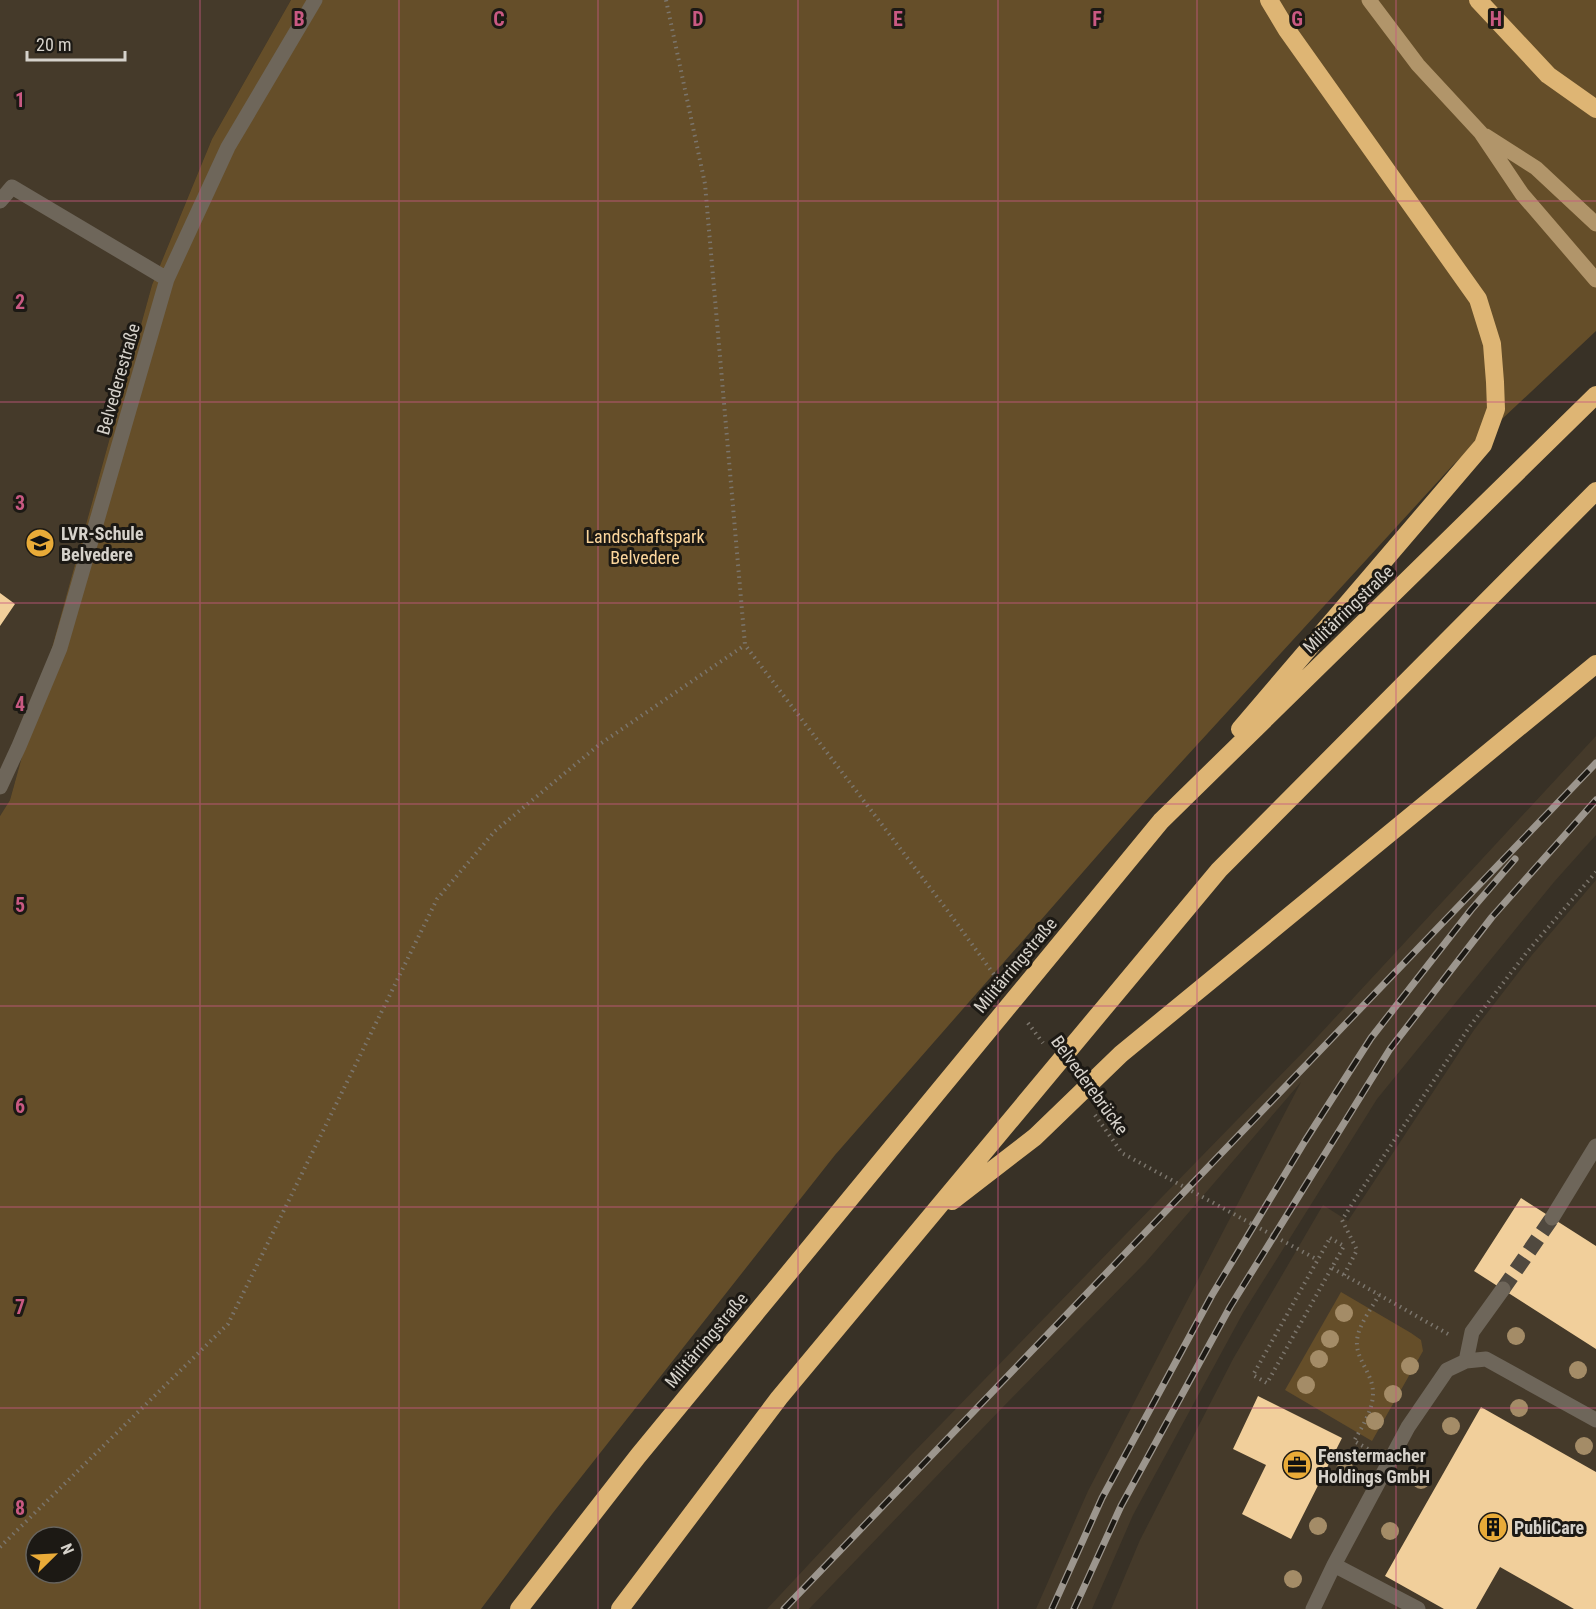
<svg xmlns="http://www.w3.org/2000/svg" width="1596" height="1609" font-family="'Roboto Condensed',sans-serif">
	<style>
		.built { fill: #453a2a }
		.green { fill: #654e29; fill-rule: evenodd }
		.building { fill: #f1cf9b }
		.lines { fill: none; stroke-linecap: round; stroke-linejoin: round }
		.minor-tunnel { stroke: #50493f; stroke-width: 15; stroke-dasharray: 15 8; stroke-linecap: butt }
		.path { stroke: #7b756c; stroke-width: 4; stroke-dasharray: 1.5 4.5; stroke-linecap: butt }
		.minor { stroke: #6e665a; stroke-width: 15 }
		.major { stroke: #b1956a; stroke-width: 15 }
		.highway { stroke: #deb574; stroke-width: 18 }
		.rail-casing { stroke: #9c968e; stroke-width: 7 }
		.rail { stroke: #1c1914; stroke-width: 4.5; stroke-dasharray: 14; stroke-linecap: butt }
		.tree { fill: #a48c67 }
		.grid { fill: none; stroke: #c95982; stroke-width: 1.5; stroke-opacity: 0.55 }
		.labels { text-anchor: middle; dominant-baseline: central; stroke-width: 6; stroke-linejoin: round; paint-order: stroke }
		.street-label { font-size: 18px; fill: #d6d2cb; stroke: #1c1914 }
		.poi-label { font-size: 18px; font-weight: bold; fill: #d6d2cb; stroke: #1c1914; text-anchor: start }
		.park-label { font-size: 18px; fill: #fcd69c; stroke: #1c1914 }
		.grid-label { font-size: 20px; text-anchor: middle; font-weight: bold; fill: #c95982; stroke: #1c1914; stroke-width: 6; stroke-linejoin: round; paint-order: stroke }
	</style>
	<rect width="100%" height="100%" fill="#383126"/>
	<path class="built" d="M0,0H291L212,139L152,285L10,800L0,816Z
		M1596,736V835L1554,882L1377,1099L1243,1313L1133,1515L1092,1609H1036L1088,1491L1301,1082L1146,1262L1003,1407L809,1609H767L910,1456L1307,1048Z
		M1596,880V1609H1111L1140,1540L1233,1359L1323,1205L1348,1221L1474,1030L1532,955Z"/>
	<path class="green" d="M291,0H1596V331L1453,465L1132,816L835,1155L552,1514L481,1609H0V816L10,800L152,285L212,139ZM36,1537H72V1573H36Z
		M1341,1292L1411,1333L1421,1340L1423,1351L1372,1441L1285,1390Z"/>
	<path class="building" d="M0,593L15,604L0,626Z
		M1521,1198L1596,1246V1349L1474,1271Z
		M1258,1396L1342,1438L1291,1539L1242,1514L1266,1465L1233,1449Z
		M1481,1407L1596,1472V1609H1574L1500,1567L1476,1609H1444L1385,1576Z"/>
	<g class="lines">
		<path class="minor-tunnel" d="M1503,1289L1552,1218"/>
		<path class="path" d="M666,0L705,184L745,645L947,910L998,980
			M1028,1023L1043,1043
			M1095,1115L1122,1153L1318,1260
			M1330,1238L1344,1246L1267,1383L1253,1375Z
			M1332,1268L1448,1334
			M1344,1275L1357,1250L1342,1220L1354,1201L1470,1026L1527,952L1596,872
			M1368,1449L1354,1441C1366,1420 1380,1399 1369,1376C1364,1364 1356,1354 1357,1341C1358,1325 1372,1308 1379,1295
			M0,1547L228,1324L437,899L495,831L600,744L745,645"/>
		<path class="minor" d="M0,201L12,187L167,279
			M0,787L19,746L60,648L167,279L228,147L315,0
			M1552,1218L1596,1146
			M1466,1361L1472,1332L1503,1289
			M1334,1565L1418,1609
			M1313,1609L1334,1565L1408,1427L1447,1370L1466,1361L1486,1359L1596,1420"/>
		<path class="major" d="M1369,0L1418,65L1481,133L1522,194L1596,280
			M1486,136L1536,168L1596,224"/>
		<path class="highway" d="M1478,0L1548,75L1596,109
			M1240,729L1483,445L1496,409L1495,382L1492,344L1478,299L1287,30L1269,0
			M952,1201L1035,1137L1121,1054L1596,664
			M519,1609L638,1456L1161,821L1596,395
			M620,1609L779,1398L1219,870L1596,491"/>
		<g class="rail-casing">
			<path id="rail" d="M784,1609L1596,763
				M1052,1609L1102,1498L1212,1295L1305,1141L1371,1038L1471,910L1515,859
				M1074,1609L1121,1506L1230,1307L1390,1049L1492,917L1596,800"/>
		</g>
		<use href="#rail" class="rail"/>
	</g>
	<g class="tree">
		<circle cx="1344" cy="1313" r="9"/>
		<circle cx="1516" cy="1336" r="9"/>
		<circle cx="1330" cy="1339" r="9"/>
		<circle cx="1319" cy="1359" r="9"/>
		<circle cx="1410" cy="1366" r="9"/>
		<circle cx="1578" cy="1370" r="9"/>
		<circle cx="1306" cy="1385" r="9"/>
		<circle cx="1393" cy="1394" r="9"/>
		<circle cx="1519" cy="1408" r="9"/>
		<circle cx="1375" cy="1421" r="9"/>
		<circle cx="1451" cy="1426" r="9"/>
		<circle cx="1584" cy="1446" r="9"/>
		<circle cx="1345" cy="1470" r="9"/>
		<circle cx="1421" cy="1480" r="9"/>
		<circle cx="1318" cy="1526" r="9"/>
		<circle cx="1390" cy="1531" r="9"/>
		<circle cx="1293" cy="1579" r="9"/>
	</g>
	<path class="grid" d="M200,0V1609M399,0V1609M598,0V1609M798,0V1609M998,0V1609M1197,0V1609M1396,0V1609M0,201H1596M0,402H1596M0,603H1596M0,804H1596M0,1006H1596M0,1207H1596M0,1408H1596"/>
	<defs>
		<g id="school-disc" transform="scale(1.5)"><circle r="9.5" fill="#e9ab38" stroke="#1c1914"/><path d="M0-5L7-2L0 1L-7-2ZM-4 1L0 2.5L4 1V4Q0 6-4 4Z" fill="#111"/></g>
		<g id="office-disc" transform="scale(1.5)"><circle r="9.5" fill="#e9ab38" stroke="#1c1914"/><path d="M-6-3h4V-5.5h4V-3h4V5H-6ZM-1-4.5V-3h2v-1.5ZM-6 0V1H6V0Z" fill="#111"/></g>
		<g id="building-disc" transform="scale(1.5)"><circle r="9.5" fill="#e9ab38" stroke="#1c1914"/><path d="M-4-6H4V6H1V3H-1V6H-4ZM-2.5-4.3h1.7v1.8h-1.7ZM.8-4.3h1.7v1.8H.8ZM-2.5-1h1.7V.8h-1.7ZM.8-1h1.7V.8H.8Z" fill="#111"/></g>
	</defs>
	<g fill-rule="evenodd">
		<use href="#school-disc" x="40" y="543"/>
		<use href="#office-disc" x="1297" y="1465"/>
		<use href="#building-disc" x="1493" y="1527"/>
	</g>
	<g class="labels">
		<g class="street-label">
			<text transform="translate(118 379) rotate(-74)">Belvederestraße</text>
			<text transform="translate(1348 609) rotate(-44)">Militärringstraße</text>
			<text transform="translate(1015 965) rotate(-50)">Militärringstraße</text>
			<text transform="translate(1090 1085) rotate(54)">Belvederebrücke</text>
			<text transform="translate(706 1340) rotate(-50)">Militärringstraße</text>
		</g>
		<g class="poi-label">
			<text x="61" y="533">LVR-Schule<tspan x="61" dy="21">Belvedere</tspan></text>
			<text x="1318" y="1455">Fenstermacher<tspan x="1318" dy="21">Holdings GmbH</tspan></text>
			<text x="1514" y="1527">PubliCare</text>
		</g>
		<g class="park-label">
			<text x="645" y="536">Landschaftspark<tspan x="645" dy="21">Belvedere</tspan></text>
		</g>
	</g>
	<g class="grid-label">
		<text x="299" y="26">B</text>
		<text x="499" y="26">C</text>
		<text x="698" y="26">D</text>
		<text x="898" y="26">E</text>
		<text x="1097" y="26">F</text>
		<text x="1297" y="26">G</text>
		<text x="1496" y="26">H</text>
		<text x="20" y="107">1</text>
		<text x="20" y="309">2</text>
		<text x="20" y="510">3</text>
		<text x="20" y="711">4</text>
		<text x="20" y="912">5</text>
		<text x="20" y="1113">6</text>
		<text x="20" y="1314">7</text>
		<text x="20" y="1515">8</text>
	</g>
	<g transform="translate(54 1555) rotate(66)"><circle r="28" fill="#1c1914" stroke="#66635d" stroke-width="1.5"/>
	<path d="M0-4.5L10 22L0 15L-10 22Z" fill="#e9ab38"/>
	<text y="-9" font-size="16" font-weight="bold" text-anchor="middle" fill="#d6d2cb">N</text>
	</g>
	<path d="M27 51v9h98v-9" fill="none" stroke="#d6d2cb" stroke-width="3"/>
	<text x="36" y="51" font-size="18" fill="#d6d2cb" stroke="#1c1914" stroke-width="4.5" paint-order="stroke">20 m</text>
</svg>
